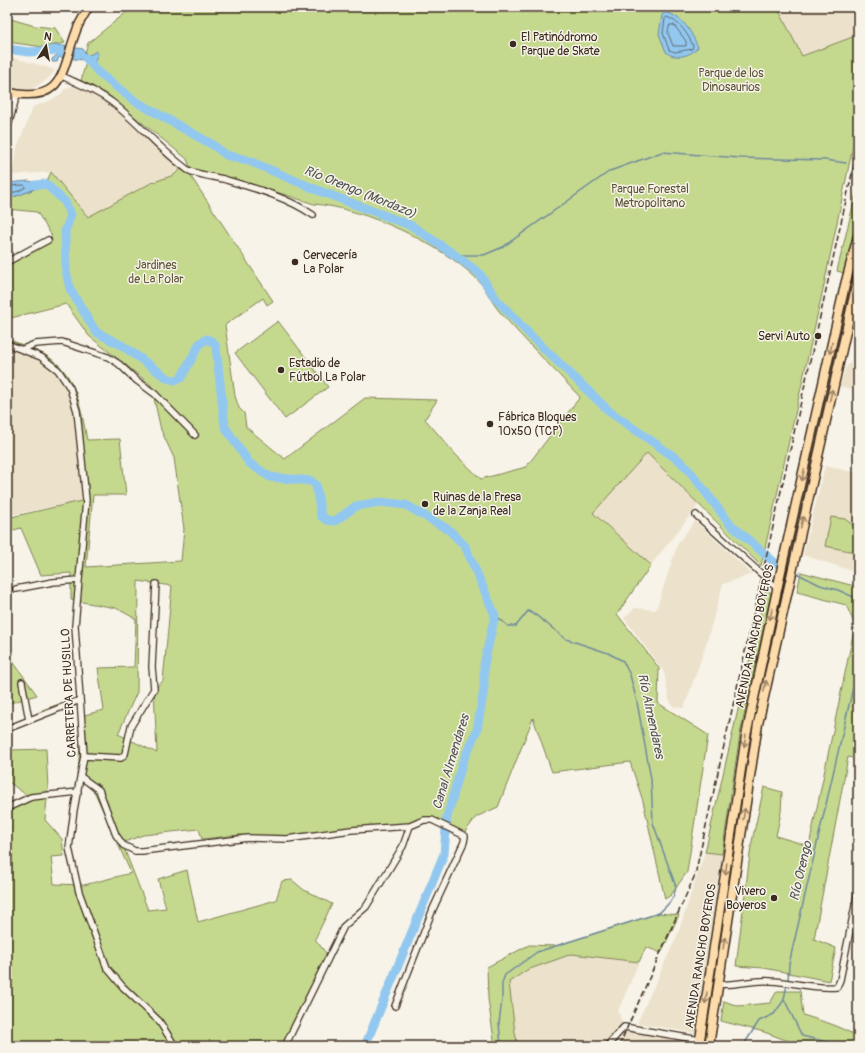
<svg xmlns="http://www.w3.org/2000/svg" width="865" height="1053" font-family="Pangolin,sans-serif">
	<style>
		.built { fill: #ece1cb }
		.green { fill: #c5d98e; stroke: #808256; fill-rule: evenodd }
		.water { fill: #92c8f0; stroke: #6f899c }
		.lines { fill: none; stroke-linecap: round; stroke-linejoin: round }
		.shore { stroke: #5e6972; stroke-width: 1 }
		.stream { stroke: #6f899c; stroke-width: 1.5 }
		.river { stroke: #92c8f0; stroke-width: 9 }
		.minor-casing { stroke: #3b2a1e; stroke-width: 8 }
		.major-casing { stroke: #3b2a1e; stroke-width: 10 }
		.highway-casing { stroke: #3b2a1e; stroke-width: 11 }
		.minor { stroke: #f7f3e8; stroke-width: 5.5 }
		.major { stroke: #fddcac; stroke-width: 7 }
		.highway { stroke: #fddcac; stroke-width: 8 }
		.rail { stroke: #3b2a1e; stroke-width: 1.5; stroke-dasharray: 6 3; stroke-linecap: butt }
		.oneway { stroke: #9c8365 }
		.poi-dot { fill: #3b2a1e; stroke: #f7f3e8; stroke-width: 1.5 }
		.labels { text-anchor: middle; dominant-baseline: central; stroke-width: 3; stroke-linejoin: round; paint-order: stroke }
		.poi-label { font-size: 12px; fill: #3b2a1e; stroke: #f7f3e8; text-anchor: start }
		.park-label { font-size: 12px; fill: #5e563a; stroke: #f7f3e8 }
		.street-label { font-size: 12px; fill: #3b2a1e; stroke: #f7f3e8 }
		.water-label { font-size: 13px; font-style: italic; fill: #515252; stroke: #f7f3e8 }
	</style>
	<rect width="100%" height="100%" fill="#f7f3e8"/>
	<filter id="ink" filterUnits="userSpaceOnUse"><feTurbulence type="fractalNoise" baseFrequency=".025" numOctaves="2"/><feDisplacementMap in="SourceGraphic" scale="8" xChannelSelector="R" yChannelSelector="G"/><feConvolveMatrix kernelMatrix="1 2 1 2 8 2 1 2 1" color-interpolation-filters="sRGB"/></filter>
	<g filter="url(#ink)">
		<path class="built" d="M777,7H858V35L802,56Z
			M7,56L43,66L55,70L49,78L30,90L7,87Z
			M78,84L113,103L184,166L174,175L88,217L51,172L12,175L17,148L33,107L51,100L61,94L65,89Z
			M7,344L23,349L58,370L70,388L77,411L86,500L7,516Z
			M858,354V391L839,386L846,367Z
			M647,453L699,504L651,565L593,513Z
			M825,466L858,473V573L803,555Z
			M695,521L752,574L723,584L704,651L684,708L674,707L669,700L664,672L624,618L635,608L656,610L678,543Z
			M705,852L722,854L695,1033L637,1023L677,936Z
			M572,954L639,962L618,1011L624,1027L607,1046H518L515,1033L509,982L527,970Z
			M628,1027L692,1045V1046H619Z"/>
		<path class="green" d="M133,7H777L802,56L858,35V122L824,285L761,566L647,453L593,513L651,565L617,614L659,668L658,703L708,735L687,872L671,895L665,899L643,801L630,762L552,772L533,718L498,807L476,817L462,836L432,820L410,826L265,838L240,835L202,839L199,829L143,835L122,843L148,910L166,908L158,879L187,870L198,922L276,900L282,881L292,880L304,890L332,904L315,939L329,957L285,1046H7V955L9,954L7,945V806L28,796L7,781V747L10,750L46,749L48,788L45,820L62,839L64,856L51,857L54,884L84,885L131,873L95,793L78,777L81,725L77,704L44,717L42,710L82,696L84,715L104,710L98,668L134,667L136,619L116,608L71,600V573L41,575L21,528L7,532V518L86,500C82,464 83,397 58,370C45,356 24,351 7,344V339C20,344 35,349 47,356C77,374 81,409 87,440L120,439L126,495H93L86,567L181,561L184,529L174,458L161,430L151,385L89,336L66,304L7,319V261L52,236L37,212L7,209V198L20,195L46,184L51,172L88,217L151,183L174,175L184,166L273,301L267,305L263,298L225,325L235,396L239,408L244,413L246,427L285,459L365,398L437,400L425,419L456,455L481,479L526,467L580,397C553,368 525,341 499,311C491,302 486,288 477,279C441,244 364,208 314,204L242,181L194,169L190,167L187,159L115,101L81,81L86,61L95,67L93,54L87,56L85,53L88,43ZM138,581L172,586L163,681L154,689L157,753L118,734L137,692Z
			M7,18L35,26L55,28L65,43L44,47L7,42Z
			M858,185V215L844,273L837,271Z
			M278,321L328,387L285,419L235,353Z
			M831,517L845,519L854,526L856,537L854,552L825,546Z
			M801,572L858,587V713L856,723L858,725V759L848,757L814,939L836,948L829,981L764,968L736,966L751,846L764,787L782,792L781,812L776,836L809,846L855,625L846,605L797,592Z
			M766,589L771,593L740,734L722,854L705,852Z
			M7,648L14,663L37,695L7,704Z
			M659,913L679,915L661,953L646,947L639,962L572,954L527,970L509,982L515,1033L518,1046H495L488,999L487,967L529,945L555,946Z
			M777,991H800L803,1015L831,1024L858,1036V1046H802L764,1032L721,1021L724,1001L738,1006L770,1003Z"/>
		<path class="water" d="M666,12C685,19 690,30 698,47C692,56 674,60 666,52L659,34L662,15Z
			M57,45L83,49L87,56L97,51L98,54L95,60V67L83,60L59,57L57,62H52V59L58,54L53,52L48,53L47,47Z
			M28,181L46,184L20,195L7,198V183Z"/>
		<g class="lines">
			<path class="shore" d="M667,17C680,22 688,34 693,46L692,49L675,52L669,50L663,33L665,19Z
				M670,25H674L686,41V46H673L668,33Z
				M7,186L24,185L26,187L19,191L7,194"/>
			<path class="stream" d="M455,255H484L503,247L610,171L662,152L740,158L825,160L846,163
				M796,573L820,585L838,590L858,599
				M495,615L508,626H516L528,611L537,616L566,639L608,653L623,661L630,675L637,702L651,779L653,823L676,887C674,899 668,905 659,913L537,952L505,975L502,983V1000L499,1023L501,1046
				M788,981L789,964L858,666
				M787,985L784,999L802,1036L844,1046
				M743,1046L759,1021L774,1014L784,1000"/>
			<path class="river" d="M7,49L29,52L59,50
				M86,58L101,75L135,101L213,145L226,155L247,160L317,190L412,226L455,255L479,273L497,300L531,336L610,412L680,461L692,474L729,523L775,563
				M35,185L46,184L65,202L71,215L65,231L66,271L70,289L96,332L123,346L167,378L174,380L181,378L200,343L207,339L213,342L216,347L225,427L249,463L270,477L311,481L316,485L321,516L327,520L335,521L356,506L380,502L406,505L449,530L465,546L495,615L484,664V689L477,730L463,761L447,817L444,854L365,1046"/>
			<g class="minor-casing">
				<path id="minor" d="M62,76C79,84 98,91 113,103C139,123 160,150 188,170C195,174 214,177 223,179C254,188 287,197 313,215
					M7,130L17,94
					M7,262L48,240
					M7,344L41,357L58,370L70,388L77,411L86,500L75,626L84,756L74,810L69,848L79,892L107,968L123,987L159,1021L175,1046
					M23,349L35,344L62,342L108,357L119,364L136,380L155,394L195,435
					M696,515L777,588
					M16,589L53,582L79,580
					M22,682L29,720
					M7,729L80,700
					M84,756L121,758L125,754L131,726L154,689L152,667L156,584
					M81,777L99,790L116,835L123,845L135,851H142L248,838L287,839L351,830L410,826L424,820H432L465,836L464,842L433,909L395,1006
					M7,808L31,797L78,792
					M718,984C736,986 754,979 771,981C793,982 814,989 837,987L840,980L858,891
					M285,1046L344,926L366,907L403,846L410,826
					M607,1046L624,1027L700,1040"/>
			</g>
			<g class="major-casing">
				<path id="major" d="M7,92C66,105 61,70 77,29C80,21 85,14 89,7"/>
			</g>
			<g class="highway-casing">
				<path id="highway" d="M699,1046L746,736L784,557L845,285L858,236
					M709,1046L758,724L858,278"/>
			</g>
			<use href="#minor" class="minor"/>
			<use href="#major" class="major"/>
			<use href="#highway" class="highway"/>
			<path class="rail" d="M619,1046L695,875L858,147"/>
		</g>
		<defs><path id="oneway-shaft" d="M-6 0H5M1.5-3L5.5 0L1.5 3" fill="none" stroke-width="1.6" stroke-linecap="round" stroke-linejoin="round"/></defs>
		<g class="oneway">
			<use href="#oneway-shaft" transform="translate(831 348) rotate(103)"/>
			<use href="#oneway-shaft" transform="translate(831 395) rotate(-77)"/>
			<use href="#oneway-shaft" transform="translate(803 475) rotate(103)"/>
			<use href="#oneway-shaft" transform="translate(802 522) rotate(-77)"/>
			<use href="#oneway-shaft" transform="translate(771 614) rotate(103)"/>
			<use href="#oneway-shaft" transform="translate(765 686) rotate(-78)"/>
			<use href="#oneway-shaft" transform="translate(745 741) rotate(99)"/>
			<use href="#oneway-shaft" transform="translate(744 814) rotate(-81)"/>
			<use href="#oneway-shaft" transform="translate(726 869) rotate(98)"/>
			<use href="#oneway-shaft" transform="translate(724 943) rotate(-81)"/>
			<use href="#oneway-shaft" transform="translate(706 998) rotate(99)"/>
		</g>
	</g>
	<g class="poi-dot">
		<circle cx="513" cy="44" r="4"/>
		<circle cx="295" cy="262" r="4"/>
		<circle cx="818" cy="336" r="4"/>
		<circle cx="281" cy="370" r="4"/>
		<circle cx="490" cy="424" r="4"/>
		<circle cx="425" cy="504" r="4"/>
		<circle cx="774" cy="898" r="4"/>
	</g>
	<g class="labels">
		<g class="poi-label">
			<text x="521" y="37">El Patinódromo<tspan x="521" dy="14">Parque de Skate</tspan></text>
			<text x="303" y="255">Cervecería<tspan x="303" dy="14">La Polar</tspan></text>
			<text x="810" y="336" text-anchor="end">Servi Auto</text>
			<text x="289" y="363">Estadio de<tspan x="289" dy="14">Fútbol La Polar</tspan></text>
			<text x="498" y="417">Fábrica Bloques<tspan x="498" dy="14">10x50 (TCP)</tspan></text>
			<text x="433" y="497">Ruinas de la Presa<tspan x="433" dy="14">de la Zanja Real</tspan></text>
			<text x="766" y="891" text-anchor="end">Vivero<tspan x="766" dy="14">Boyeros</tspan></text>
		</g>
		<g class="park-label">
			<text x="731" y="73">Parque de los<tspan x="731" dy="14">Dinosaurios</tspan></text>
			<text x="650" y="189">Parque Forestal<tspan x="650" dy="14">Metropolitano</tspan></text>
			<text x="156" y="265">Jardines<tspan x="156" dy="14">de La Polar</tspan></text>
		</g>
		<g class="street-label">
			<text transform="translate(755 636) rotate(-78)">AVENIDA RANCHO BOYEROS</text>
			<text transform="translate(69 693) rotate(-93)">CARRETERA DE HUSILLO</text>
			<text transform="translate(701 956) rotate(-81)">AVENIDA RANCHO BOYEROS</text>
		</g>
		<g class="water-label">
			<text transform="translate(360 192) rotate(22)">Río Orengo (Mordazo)</text>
			<text transform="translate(651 716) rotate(78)">Río Almendares</text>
			<text transform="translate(451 762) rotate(-73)">Canal Almendares</text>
			<text transform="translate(801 871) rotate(-77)">Río Orengo</text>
		</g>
	</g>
	<rect width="865" height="1053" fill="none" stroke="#f7f3e8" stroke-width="24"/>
	<rect x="12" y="12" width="841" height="1029" fill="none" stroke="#3b2a1e" stroke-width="1.5" filter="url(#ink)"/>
	<g transform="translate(46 46) rotate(11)" stroke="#f7f3e8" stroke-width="3" paint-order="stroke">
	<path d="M0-3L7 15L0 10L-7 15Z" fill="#3b2a1e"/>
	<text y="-6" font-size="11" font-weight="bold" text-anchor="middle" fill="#3b2a1e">N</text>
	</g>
</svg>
